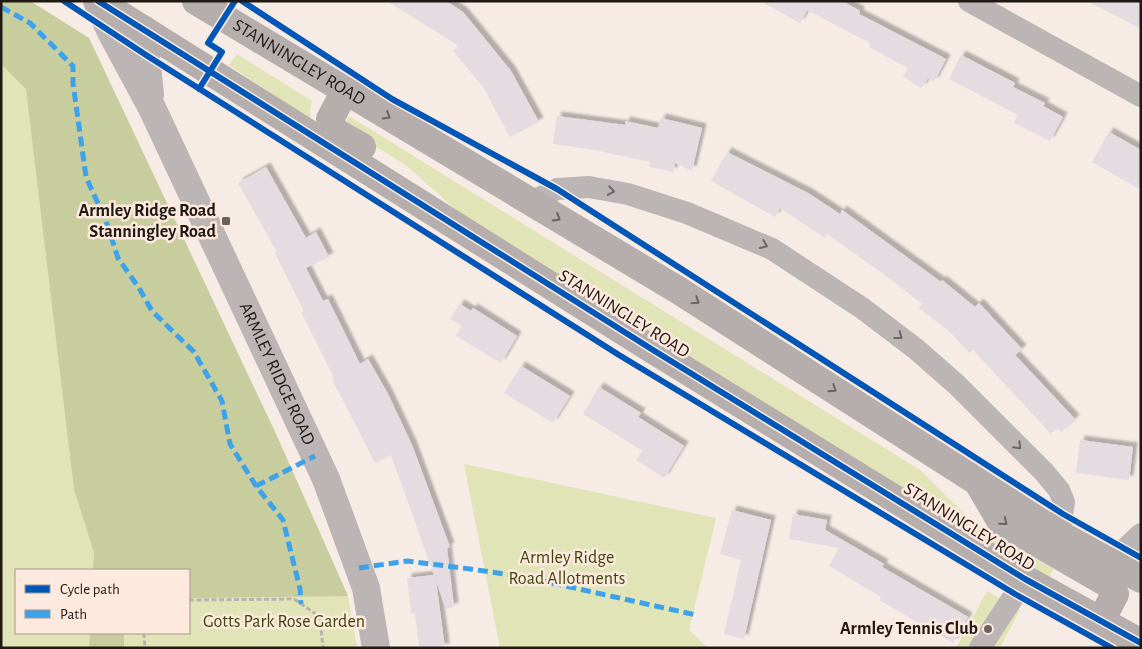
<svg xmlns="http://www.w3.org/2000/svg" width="1142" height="649" font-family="'Alegreya Sans',sans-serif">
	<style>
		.green { fill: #e0e4b7; fill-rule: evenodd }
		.forest { fill: #c8cd9e }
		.building { fill: #e5dce2; filter: url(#shadow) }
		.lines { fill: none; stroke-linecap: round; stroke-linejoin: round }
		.path { stroke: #b8b3b1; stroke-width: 3; stroke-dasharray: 5 2.5; stroke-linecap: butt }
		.minor { stroke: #bbb5b5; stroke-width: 22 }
		.tertiary { stroke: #bbb5b5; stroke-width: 28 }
		.primary { stroke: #b5aeac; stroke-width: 28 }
		.quiet { stroke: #3da2ea; stroke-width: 5; stroke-dasharray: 10 5; stroke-linecap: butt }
		.cycleway-casing { stroke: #fde9de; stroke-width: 9 }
		.cycleway { stroke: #0057b8; stroke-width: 6 }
		.oneway { stroke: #6a6360 }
		.oneway2 { stroke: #6e6664 }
		.poi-dot { fill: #6b625c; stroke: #fde9de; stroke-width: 2 }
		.labels { text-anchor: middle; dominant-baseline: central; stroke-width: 5; stroke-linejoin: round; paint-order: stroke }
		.street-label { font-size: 18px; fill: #201813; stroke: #fde9de }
		.poi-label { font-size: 18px; font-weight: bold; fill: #201813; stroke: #fde9de; text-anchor: end }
		.park-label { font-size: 18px; fill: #3d4709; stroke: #fde9de }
	</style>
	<defs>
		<filter id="shadow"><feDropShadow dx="4.5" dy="-4.5" stdDeviation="1" flood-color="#0004"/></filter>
	</defs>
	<rect width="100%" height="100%" fill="#f6ebe5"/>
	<path class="green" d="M1,1H30L89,38L276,434L348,596L357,648H1ZM16,570H189V633H16Z
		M237,54L312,101L310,110L311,120L229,65Z
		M349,116L920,470L964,514L989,532L1054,569L1048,579L477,226L464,217L407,166L343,126Z
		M464,464L716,518L689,630L708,648H500Z
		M987,591L1020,610L1000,648H956Z"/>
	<path class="forest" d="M1,1H30L89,38L276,434L348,596L189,598V570H93L94,553L74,489L26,89L1,64Z
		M90,633H124V648H89Z"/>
	<path class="building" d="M387,1H446L463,12L511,71L539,122L510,137L483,87L453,51L459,46Z
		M760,1H842L860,11L859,14L946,59L934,82L928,78L922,88L903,77L908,68L869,47L870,43L807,10L800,23Z
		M1087,1H1141V29Z
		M961,55L1015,83L1013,87L1045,103L1043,106L1063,117L1050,141L1014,123L1018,115L949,79Z
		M557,116L625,125V121L658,128L661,118L702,128L692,171L675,163L673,172L649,167L650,162L595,150L553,144Z
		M1109,132L1141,150V190L1092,162Z
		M727,152L808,193L840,214L842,210L941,282L942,280L975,307L979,303L1022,349L1015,355L1075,419L1061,432L1057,428L1051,434L973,350L969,353L950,332L919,308L922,304L893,281L827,234L825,238L780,208L775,217L711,181Z
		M266,167L306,238L316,232L329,257L306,268L323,301L328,299L360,364L368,359L388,394L412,445L450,547L447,548L454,607L446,609L436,581L445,648H419L415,613H411L407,578L434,575L391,455L375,463L332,379L334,378L301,312L304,311L275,253L277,252L238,183Z
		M460,304L471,311L473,308L517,336L501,363L456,336L462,326L450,319Z
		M521,366L570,396L553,423L504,393Z
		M599,387L641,413L638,417L684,446L664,478L636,460L643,451L583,414Z
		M1080,440L1133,447L1129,480L1076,473Z
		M732,510L771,520L744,639L724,634L741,560L720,554Z
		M793,514L827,520L825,530L884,564L882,567L968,617L953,643L879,600L881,597L829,566L839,548L789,539Z"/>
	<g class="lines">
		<path class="path" d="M189,600L294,599L320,617L323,648
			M144,633L145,648"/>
		<path class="minor" d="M969,1L1141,96
			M531,202L557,189L589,187L628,194L687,213L772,249L862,308L916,349L957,385L1044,472L1059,490L1064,502L1059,534
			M1106,579L1125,549L1141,534
			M980,648L1025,579"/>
		<g class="tertiary">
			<path id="s1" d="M97,1L111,32L152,108L326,479L366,588L376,648"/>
			<path d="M143,29L150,94"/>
		</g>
		<g class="primary">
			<path d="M98,1L653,350L1025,579L1141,643"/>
			<path id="s2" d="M196,1L678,290L1059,534L1141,579"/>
			<path d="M345,91L330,119L334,131L362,147"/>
			<path d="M980,486L1001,522L1110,585L1115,594L1101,621"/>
		</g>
		<path class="quiet" d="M1,7L30,23L73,66V83L86,177L106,221L118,258L139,288L152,311L194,352L222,401L230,444L256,486L283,520L300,589L301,604
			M256,486L315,456
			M359,568L407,561L470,569L525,577L696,615"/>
		<g class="cycleway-casing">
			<path id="cycleway" d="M64,1L146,55L619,355L1015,594L1112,648
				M98,1L653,350L1025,579L1141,643
				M242,1L392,99L557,189L1063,514L1141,558
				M199,89L222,52L208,43L235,1"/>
		</g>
		<use href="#cycleway" class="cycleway"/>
	</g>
	<defs><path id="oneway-chevron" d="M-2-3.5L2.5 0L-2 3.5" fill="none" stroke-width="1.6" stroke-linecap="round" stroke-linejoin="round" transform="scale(1.25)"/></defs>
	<g class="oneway">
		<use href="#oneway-chevron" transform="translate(387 116) rotate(31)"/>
		<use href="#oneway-chevron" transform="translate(557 218) rotate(31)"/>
		<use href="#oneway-chevron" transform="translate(696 301) rotate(33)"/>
		<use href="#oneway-chevron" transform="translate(833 389) rotate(33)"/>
		<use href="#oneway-chevron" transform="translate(1004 522) rotate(40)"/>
	</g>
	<g class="oneway2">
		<use href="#oneway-chevron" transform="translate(611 191) rotate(10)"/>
		<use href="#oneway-chevron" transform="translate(764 245) rotate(23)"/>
		<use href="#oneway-chevron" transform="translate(899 336) rotate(37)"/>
		<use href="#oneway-chevron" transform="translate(1018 446) rotate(45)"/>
	</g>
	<g class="poi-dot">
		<rect x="221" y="216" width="10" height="10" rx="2.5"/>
		<circle cx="988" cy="629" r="5"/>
	</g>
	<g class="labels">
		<g class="street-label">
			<text stroke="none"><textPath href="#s2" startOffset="120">STANNINGLEY ROAD</textPath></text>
			<text transform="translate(624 314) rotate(32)">STANNINGLEY ROAD</text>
			<text stroke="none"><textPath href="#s1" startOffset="414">ARMLEY RIDGE ROAD</textPath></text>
			<text transform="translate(969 527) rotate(32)">STANNINGLEY ROAD</text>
		</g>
		<g class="poi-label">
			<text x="216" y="211">Armley Ridge Road<tspan x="216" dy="21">Stanningley Road</tspan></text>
			<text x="978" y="629">Armley Tennis Club</text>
		</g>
		<g class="park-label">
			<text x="567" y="558">Armley Ridge<tspan x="567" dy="21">Road Allotments</tspan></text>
			<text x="284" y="622">Gotts Park Rose Garden</text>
		</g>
	</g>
	<rect width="1142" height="649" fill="none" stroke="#201813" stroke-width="5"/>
	<rect x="15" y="569" width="175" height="65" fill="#fde9de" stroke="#a5958d"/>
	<rect x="25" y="585" width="25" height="8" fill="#0057b8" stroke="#a5958d"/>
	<text x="60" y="594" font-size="15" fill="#201813">Cycle path</text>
	<rect x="25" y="610" width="25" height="8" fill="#3da2ea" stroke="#a5958d"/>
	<text x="60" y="619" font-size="15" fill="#201813">Path</text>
</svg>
